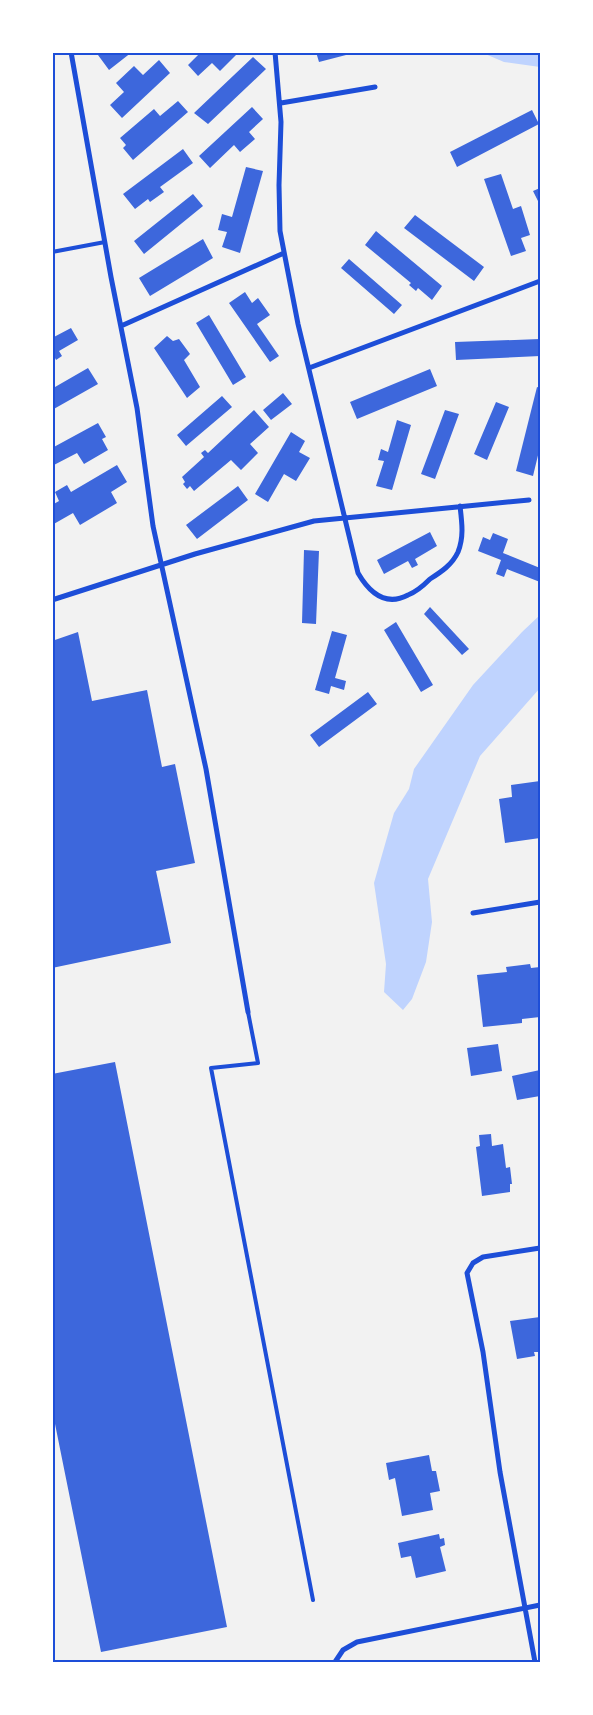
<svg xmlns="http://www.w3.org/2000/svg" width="593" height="1715" font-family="Inter,sans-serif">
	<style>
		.water { fill: #bfd3fe }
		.building { fill: #3d67dc }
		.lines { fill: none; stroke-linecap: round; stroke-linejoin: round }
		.service { stroke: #1d4ed8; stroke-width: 4 }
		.minor { stroke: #1d4ed8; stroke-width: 5 }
		.neatline { fill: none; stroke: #1d4ed8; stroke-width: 2 }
	</style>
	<rect width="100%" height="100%" fill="#f2f2f2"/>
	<path class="water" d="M483,53H540V67L504,62Z
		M540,615V688L480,756L428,879L432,922L426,962L412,999L403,1010L384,992L386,964L374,883L394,813L409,789L414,769L473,685L522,632Z"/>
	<path class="building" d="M102,52H132L109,70L98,55Z
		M201,52H239L220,71L212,63L198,76L188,65Z
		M316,52H346V55L319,62Z
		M253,57L266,69L208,124L194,113Z
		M159,60L170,73L122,118L110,105L124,92L116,83L134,66L143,75Z
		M178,101L188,112L133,160L123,148L126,145L120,138L154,109L160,116Z
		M252,107L263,119L249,132L255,139L240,152L234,145L210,168L199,156Z
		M532,110L539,124L457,167L450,152Z
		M183,149L193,163L160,187L164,192L150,202L148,199L135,209L123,194Z
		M246,167L263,171L240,253L222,247L227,232L218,230L222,214L232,217Z
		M501,174L513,209L521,206L530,235L521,238L526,251L511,256L484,179Z
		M540,188V205L533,191Z
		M193,194L203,206L144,254L134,241Z
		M415,215L484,267L474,281L404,228Z
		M376,231L442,286L432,300L418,288L416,291L409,285L411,283L365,245Z
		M203,239L213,258L150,296L139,278Z
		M349,259L402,305L394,314L341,268Z
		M245,292L252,303L258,298L270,315L257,324L279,356L270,362L229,303Z
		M209,315L246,377L233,385L196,323Z
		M71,328L78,340L59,351L62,356L56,360L54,356L52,357V338Z
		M167,336L173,341L179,339L190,354L184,360L200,387L187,398L154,348Z
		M540,339V356L456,360L455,342Z
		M88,368L98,384L52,410V383L55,387Z
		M430,369L437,386L357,419L350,402Z
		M537,387L540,388V447L533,476L516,471Z
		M283,393L292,404L271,420L263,410Z
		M222,396L232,407L186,446L177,435Z
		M496,402L509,407L487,460L474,454Z
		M254,410L269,427L250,444L258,453L241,470L231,460L194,491L190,486L187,489L183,484L185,482L182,477L204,457L201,453L205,450L208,453Z
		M445,410L459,414L435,479L421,474Z
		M397,420L411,425L392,490L376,486L384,461L378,460L381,449L388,452Z
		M98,423L106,437L102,439L108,450L84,464L77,453L52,466V448Z
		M291,432L305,441L299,452L310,458L296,481L284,474L268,502L255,494Z
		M117,465L127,482L111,492L117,503L80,525L73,513L52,525V505L59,501L55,492L67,485L71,492Z
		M238,486L248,500L197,539L186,525Z
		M430,532L437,546L415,559L418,565L412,568L408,561L384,574L377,560Z
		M493,533L508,539L503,553L540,568V582L507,569L504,577L496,574L501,560L478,551L483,537L490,540Z
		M304,550L319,551L316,624L302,623Z
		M430,607L469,649L462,655L424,614Z
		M396,622L433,685L421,692L384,630Z
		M332,631L347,635L335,678L346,681L344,690L331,686L329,694L315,690Z
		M78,632L92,701L147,690L162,767L175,764L195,863L156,871L171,943L52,968V641Z
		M368,692L377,704L319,747L310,735Z
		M540,781V838L505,843L499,799L512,797L511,785Z
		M530,964L531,968L540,967V1017L522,1019V1023L483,1027L477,975L507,972L506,967Z
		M498,1044L502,1071L471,1076L467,1048Z
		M115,1062L227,1627L101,1652L52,1409V1074Z
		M540,1070V1096L517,1100L512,1076Z
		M491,1134L492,1146L503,1144L506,1168L510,1167L512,1184H510V1192L482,1196L476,1147L480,1146L479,1135Z
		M540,1317V1352H534L535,1356L517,1359L510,1321Z
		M429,1455L432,1471H436L440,1491L430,1493L433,1510L402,1516L395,1478L389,1480L386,1463Z
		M439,1534L440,1539L444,1538L445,1545L440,1547L446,1571L416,1578L411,1556L401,1558L398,1543Z"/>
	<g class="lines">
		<path class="service" d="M52,252L105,242
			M248,1012L258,1063L211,1068L313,1600"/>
		<path class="minor" d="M71,52L111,277L137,408L153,526L206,769L248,1012
			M275,52L281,122L279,185L280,231L298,324L358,573C369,592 385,607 408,595C416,592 424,585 430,579C441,572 452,565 458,552C464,537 462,523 460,506
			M281,103L375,87
			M121,326L284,253
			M309,368L540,281
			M52,600L195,554L314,521L529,500
			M473,913L540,902
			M335,1662L343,1650L357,1642L540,1605
			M535,1662L500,1472L483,1352L467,1273L473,1263L483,1257L540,1248"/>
	</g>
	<rect width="593" height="1715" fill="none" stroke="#ffffff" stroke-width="108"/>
	<rect x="54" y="54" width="485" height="1607" class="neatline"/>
</svg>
